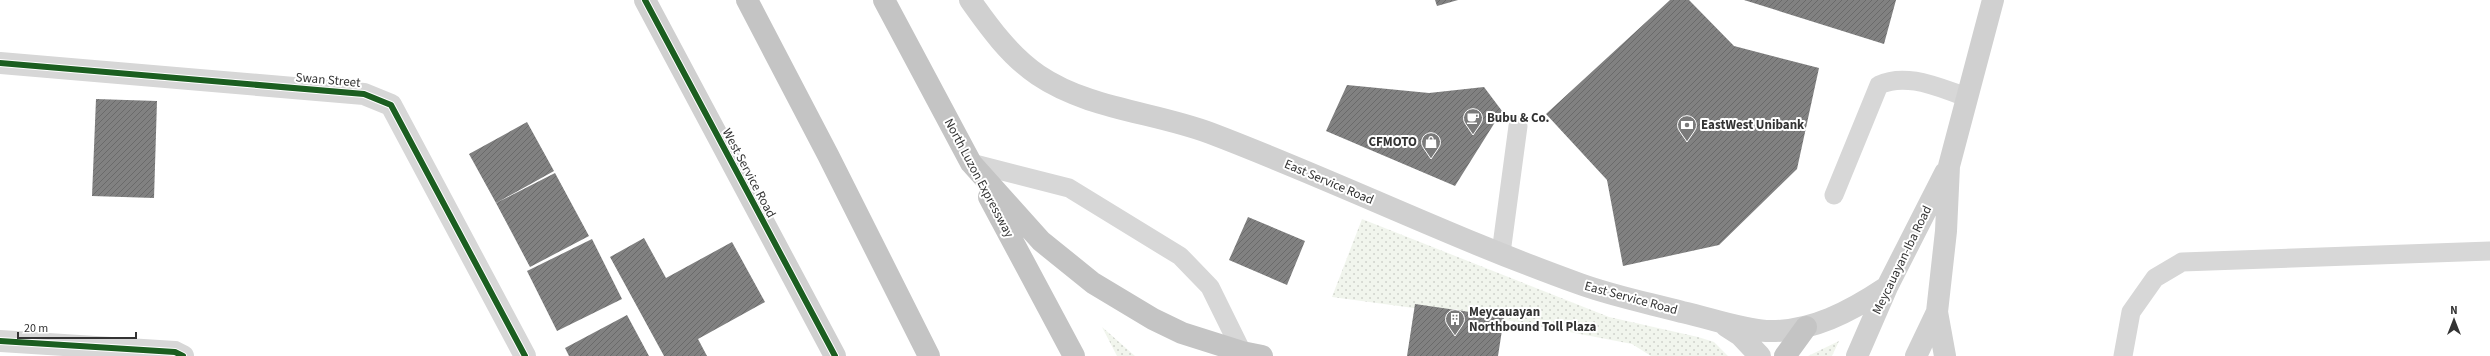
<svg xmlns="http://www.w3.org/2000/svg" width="2490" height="356" font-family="'Source Sans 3',sans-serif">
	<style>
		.grass { fill: url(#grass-dots) }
		.building { fill: url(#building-hatch) }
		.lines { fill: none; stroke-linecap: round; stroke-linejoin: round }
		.lane { stroke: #d7d7d7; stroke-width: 19 }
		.street { stroke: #d7d7d7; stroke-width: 22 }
		.secondary { stroke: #d0d0d0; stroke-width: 22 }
		.highway { stroke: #c4c4c4; stroke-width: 22 }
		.cycleway-casing { stroke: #fff; stroke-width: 8 }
		.cycleway { stroke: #1b5e20; stroke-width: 6 }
		.labels { text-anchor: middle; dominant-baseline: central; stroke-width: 4; stroke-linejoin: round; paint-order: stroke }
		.street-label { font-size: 13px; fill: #333; stroke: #fff }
		.poi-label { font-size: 13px; font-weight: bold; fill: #333; stroke: #fff; text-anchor: start }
	</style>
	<defs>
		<pattern id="grass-dots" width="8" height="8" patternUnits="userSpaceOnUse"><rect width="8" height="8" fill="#f1f5ed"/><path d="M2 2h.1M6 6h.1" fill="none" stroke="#cfd2cc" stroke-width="1.8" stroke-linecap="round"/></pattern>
		<pattern id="building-hatch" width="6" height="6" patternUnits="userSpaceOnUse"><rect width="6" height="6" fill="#818181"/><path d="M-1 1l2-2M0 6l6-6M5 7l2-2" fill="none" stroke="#6a6a6a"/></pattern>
	</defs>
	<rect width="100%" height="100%" fill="#fff"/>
	<path class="grass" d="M1362,219L1609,317L1698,337L1714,342L1728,356H1651L1632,344L1518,322L1332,297Z
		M1102,327L1135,356H1117Z
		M1839,341L1832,356H1808Z"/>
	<path class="building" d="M1435,0H1458L1437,6Z
		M1670,0H1689L1734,46L1819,68L1797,169L1719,245L1623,266L1607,180L1546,114Z
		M1744,0H1896L1884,44Z
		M1347,85L1429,93L1484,87L1502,111L1455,186L1326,131Z
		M96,99L157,101L154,198L92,196Z
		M527,122L554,171L496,203L469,154Z
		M555,173L589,236L530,267L496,203Z
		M1248,217L1305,241L1287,285L1229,260Z
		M644,238L666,278L732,242L765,302L698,339L707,356H664L610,257Z
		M592,239L622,299L557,331L527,271Z
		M1415,304L1504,317L1498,356H1407Z
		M627,315L649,356H569L565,348Z"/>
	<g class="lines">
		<path class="lane" d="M971,163L1069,188L1180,256L1210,287L1242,352
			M1834,195L1879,85C1907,72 1939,88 1967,97
			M1501,253L1518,126
			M2123,356L2131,312L2155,278L2182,262L2490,251"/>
		<path class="street" d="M0,63L364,94L391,105L525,356
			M0,341L175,352L183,356"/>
		<path class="secondary" d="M645,0L835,356
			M970,0C989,27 1010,56 1038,75C1088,109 1154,112 1210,133C1334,180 1454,239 1580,284C1613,296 1648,303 1682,312C1710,318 1738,329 1766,331C1811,333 1851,311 1887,287
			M1937,312L1945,356
			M1726,326L1740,335L1760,356
			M1857,356L1887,287L1945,173
			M1916,356L1937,312L1946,231L1949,166L1993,0"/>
		<path class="highway" d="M747,0L828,155L929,356
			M884,0L971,163L1041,241L1093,283L1153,319L1182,333L1242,352L1262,356
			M989,197L1074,356
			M1785,356L1806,327"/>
		<g class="cycleway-casing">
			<path id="cycleway" d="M645,0L835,356
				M0,63L364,94L391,105L525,356
				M0,341L175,352L183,356"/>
		</g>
		<use href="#cycleway" class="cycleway"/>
	</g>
	<defs>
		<g id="cafe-pin" transform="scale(1)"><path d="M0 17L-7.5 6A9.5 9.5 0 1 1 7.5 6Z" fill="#7a7a7a" stroke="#fff"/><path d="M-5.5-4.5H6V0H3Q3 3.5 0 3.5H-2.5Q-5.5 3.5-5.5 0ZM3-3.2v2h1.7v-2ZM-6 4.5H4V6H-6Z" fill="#fff"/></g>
		<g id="bank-pin" transform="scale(1)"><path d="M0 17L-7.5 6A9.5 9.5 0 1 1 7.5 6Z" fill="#7a7a7a" stroke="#fff"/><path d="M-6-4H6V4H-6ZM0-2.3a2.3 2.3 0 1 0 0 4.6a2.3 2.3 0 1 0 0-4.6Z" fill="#fff"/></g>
		<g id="shop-pin" transform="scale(1)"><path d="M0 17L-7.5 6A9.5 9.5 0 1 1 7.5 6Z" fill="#7a7a7a" stroke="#fff"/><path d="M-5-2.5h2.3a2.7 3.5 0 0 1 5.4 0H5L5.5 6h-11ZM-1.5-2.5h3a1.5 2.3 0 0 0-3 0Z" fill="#fff"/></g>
		<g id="building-pin" transform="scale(1)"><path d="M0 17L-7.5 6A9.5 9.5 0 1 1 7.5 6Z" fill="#7a7a7a" stroke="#fff"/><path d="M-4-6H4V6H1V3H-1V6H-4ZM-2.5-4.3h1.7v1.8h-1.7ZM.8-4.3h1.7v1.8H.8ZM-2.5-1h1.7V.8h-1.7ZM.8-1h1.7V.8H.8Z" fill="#fff"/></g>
	</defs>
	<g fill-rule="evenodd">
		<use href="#cafe-pin" x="1473" y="118"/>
		<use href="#bank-pin" x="1687" y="125"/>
		<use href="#shop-pin" x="1431" y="142"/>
		<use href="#building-pin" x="1455" y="319"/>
	</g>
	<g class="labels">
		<g class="street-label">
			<text transform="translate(328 80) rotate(5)">Swan Street</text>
			<text transform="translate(749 173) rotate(62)">West Service Road</text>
			<text transform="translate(979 178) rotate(62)">North Luzon Expressway</text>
			<text transform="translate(1329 182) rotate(23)">East Service Road</text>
			<text transform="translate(1902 260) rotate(-64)">Meycauayan-Iba Road</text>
			<text transform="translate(1631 298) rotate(15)">East Service Road</text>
		</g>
		<g class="poi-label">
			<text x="1487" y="118">Bubu &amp; Co.</text>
			<text x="1701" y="125">EastWest Unibank</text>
			<text x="1417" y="142" text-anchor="end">CFMOTO</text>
			<text x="1469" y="312">Meycauayan<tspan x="1469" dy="15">Northbound Toll Plaza</tspan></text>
		</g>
	</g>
	<g transform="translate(2454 320)" stroke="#ffffff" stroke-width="3" paint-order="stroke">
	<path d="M0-3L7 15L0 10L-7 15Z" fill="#333333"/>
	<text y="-6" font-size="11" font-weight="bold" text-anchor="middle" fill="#333333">N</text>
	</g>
	<path d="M18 332v6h118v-6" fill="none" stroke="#333333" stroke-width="2"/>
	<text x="24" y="332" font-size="12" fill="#333333" stroke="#ffffff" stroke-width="3" paint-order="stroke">20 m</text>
</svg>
